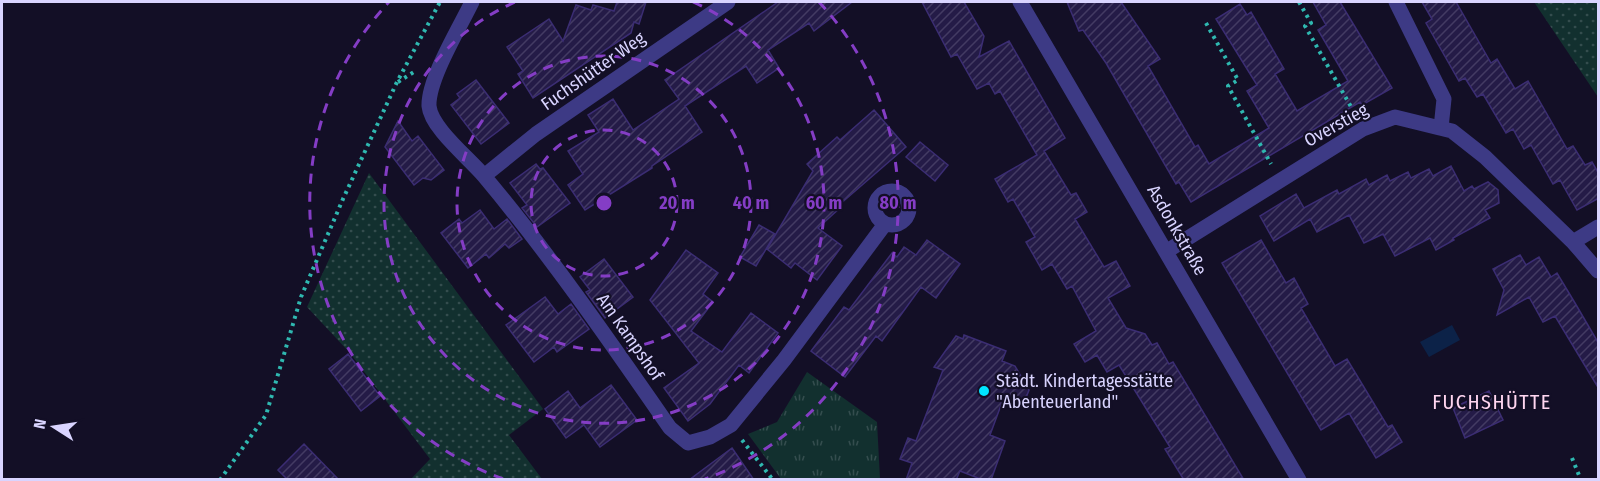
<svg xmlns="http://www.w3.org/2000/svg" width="1600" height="481" font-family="'Fira Sans Condensed',sans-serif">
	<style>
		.grass { fill: url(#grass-dots) }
		.park { fill: url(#park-tufts) }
		.water { fill: #0c2248 }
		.building { fill: url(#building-hatch); stroke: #3b2d73; stroke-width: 1.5 }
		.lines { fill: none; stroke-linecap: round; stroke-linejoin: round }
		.path { stroke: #2fb8b0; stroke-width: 4; stroke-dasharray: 3 4.5; stroke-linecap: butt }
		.minor { stroke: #3d3a85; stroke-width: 15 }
		.ring { fill: none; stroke: #843dc5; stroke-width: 3; stroke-dasharray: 10 8 }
		.poi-dot { fill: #00e5ff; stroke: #130f26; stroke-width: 2 }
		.labels { text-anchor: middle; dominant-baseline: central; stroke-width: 4.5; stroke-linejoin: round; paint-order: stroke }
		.street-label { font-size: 18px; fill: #d9d4ff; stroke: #130f26 }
		.poi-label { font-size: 18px; fill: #d9d4ff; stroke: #130f26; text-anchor: start }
		.neighbourhood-label { font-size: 20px; letter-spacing: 1.5px; fill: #ffd6f0; stroke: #130f26 }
		.centre { fill: #843dc5; stroke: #130f26; stroke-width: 3 }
		.ring-label { font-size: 18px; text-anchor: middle; font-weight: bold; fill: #843dc5; stroke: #130f26; stroke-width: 4.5; stroke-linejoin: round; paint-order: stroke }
	</style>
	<defs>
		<pattern id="grass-dots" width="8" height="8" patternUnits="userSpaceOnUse" patternTransform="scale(1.5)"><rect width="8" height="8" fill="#12302f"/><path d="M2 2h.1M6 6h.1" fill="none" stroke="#344d4e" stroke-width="1.8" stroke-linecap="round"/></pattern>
		<pattern id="park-tufts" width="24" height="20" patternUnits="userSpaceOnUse" patternTransform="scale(1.5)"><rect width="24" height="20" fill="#12302f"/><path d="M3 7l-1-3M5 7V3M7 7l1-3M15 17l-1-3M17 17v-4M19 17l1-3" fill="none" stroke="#344d4e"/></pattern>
		<pattern id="building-hatch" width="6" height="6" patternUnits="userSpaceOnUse" patternTransform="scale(1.5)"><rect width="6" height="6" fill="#241b47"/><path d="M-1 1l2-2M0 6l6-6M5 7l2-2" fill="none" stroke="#433b63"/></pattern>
	</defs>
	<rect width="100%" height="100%" fill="#130f26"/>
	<path class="grass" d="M1534,2H1598V97Z
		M369,173L543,409L509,435L542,479H411L430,459L350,353L307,307Z"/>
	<path class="park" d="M807,372L877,422L880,479H781L748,434L777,422Z"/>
	<path class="water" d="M1452,325L1460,340L1429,357L1420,342Z"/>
	<path class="building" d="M617,2H646L639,24L634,22L631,33L533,98L518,74L523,71L507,47L549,19L563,41L576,5L591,10L593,5L614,11Z
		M778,2H852L814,31L809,23L768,50L779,68L757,83L746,66L685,106L702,132L652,166V168L585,210L568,185L583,174L568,151L599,132L588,115L613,99L633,130L679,99L665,80Z
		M922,2H964L984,36L979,57L1009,41L1065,138L1044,151L1071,195L1076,193L1087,212L1075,219L1104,267L1116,261L1130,286L1108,298L1126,328L1145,334L1152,345L1157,343L1169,364L1173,362L1244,480H1184L1165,449L1170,447L1119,365L1107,372L1097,355L1085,362L1074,344L1096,331L1072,286L1067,289L1052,264L1042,270L1026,242L1035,237L1013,199L1008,202L995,179L1037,155L1000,91L995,94L989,83L977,89L957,54L951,57Z
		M1067,2H1121L1160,59L1148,66L1195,147L1198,145L1209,164L1269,128L1247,91L1257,85L1216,19L1240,4L1247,15L1251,12L1284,69L1275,74L1297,111L1348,81L1318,30L1326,25L1313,2H1340L1392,88L1362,105L1360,102L1191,202L1179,182L1176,184L1106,63L1083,30L1079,31Z
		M1422,2H1456L1491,63L1497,59L1515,89L1528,81L1567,149L1573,146L1585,165L1592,162L1599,174V198L1577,210L1560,180L1553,184L1531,145L1524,149L1513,129L1506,133L1483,94L1477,97L1465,78L1459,81L1426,23L1432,19Z
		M476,80L509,123L481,144L451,105L460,98L457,94Z
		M874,110L906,147L839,205L841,207L818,228L842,246L817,280L795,263L791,268L767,249L813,171L807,164L837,137L840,140Z
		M398,121L412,141L418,136L444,170L431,180L423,178L414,185L385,147Z
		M920,142L948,165L935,181L906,157Z
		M536,164L540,169L543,168L570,203L537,227L522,208L527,205L510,183Z
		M1451,166L1464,191L1472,186L1474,189L1488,182L1498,190L1499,203L1485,210L1490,218L1453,238L1454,240L1436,250L1430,238L1395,256L1383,234L1364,243L1349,215L1317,232L1310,219L1274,241L1260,216L1296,194L1304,208L1337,190L1339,194L1366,179L1369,185L1387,175L1390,181L1408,172L1411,178L1429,169L1433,176Z
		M480,210L494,229L507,219L522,239L509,248L505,244L489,258L486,254L468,268L441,233L459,219L462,223Z
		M759,225L775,234L756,266L740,257Z
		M927,240L960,264L936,298L921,287L882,341L876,336L845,377L811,351L844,307L849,310L892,253L897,257L904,247L916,255Z
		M1261,240L1286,283L1294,278L1308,304L1301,308L1335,366L1347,359L1388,427L1392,425L1402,442L1376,458L1349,413L1321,430L1222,263Z
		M686,250L718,273L703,294L713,302L691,331L722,352L751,313L778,333L749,373L739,365L710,404L688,421L664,388L699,363L650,300Z
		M1520,255L1526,265L1539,257L1551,277L1557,273L1575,303L1599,344V389L1555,316L1543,322L1529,297L1497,315L1504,290L1493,269Z
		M604,259L633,297L605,318L586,292L590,290L580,277Z
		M545,297L558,314L571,304L589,329L557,352L554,347L534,362L506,325Z
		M964,335L1006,351L1002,361L1015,366L1029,390L1024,403L1019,402L1018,405L1004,397L990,435L1005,441L991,480H983L960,471L956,480H906L912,463L900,459L908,438L916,441L943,370L934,367L956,336L963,339Z
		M348,354L380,396L361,411L329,369Z
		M611,385L637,420L600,447L584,425L566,438L545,409L568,391L580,408Z
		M1489,391L1503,420L1465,438L1453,408Z
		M304,444L339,480H288L278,470Z
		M732,448L754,480H689Z"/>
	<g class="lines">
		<path class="path" d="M1299,2L1311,23L1305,26L1354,112
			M1206,23L1238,80L1228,86L1271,164
			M398,82L417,70
			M742,440L773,480
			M1572,458L1581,480
			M220,480L266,415L301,297L343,199L397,82L440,2"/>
		<path class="minor" d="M472,2C460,27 428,79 429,106C431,128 469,158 484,176C551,256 611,343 670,428L688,443L710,437L731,425L784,360L885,224
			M1020,2L1299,480
			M1396,2L1444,99L1441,128
			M484,176L536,134L728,2
			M875 208a17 17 0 1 1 34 0a17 17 0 1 1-34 0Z
			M1573,242L1598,227
			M1167,251L1363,129L1395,117L1452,131L1485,157L1573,242L1598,271"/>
	</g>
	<g class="ring">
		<circle cx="604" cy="203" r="73"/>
		<circle cx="604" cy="203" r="147"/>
		<path d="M693 2A220 220 0 1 1 515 2"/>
		<path d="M503 479A294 294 0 0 1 389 2M819 2A294 294 0 0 1 705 479"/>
	</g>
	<circle class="poi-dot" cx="984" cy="391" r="6"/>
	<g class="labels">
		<g class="street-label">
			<text transform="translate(593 71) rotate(-35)">Fuchshütter Weg</text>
			<text transform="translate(1336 125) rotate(-29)">Overstieg</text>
			<text transform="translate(1177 230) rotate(60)">Asdonkstraße</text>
			<text transform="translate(630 337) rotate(55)">Am Kampshof</text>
		</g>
		<g class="poi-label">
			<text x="996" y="381">Städt. Kindertagesstätte<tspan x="996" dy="21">"Abenteuerland"</tspan></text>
		</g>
		<g class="neighbourhood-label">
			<text x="1492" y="402">FUCHSHÜTTE</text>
		</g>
	</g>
	<circle cx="604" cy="203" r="9" class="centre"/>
	<g class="ring-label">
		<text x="677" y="209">20 m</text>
		<text x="751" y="209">40 m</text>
		<text x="824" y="209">60 m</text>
		<text x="898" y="209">80 m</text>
	</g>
	<rect width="1600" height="481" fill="none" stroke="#d9d4ff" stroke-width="6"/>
	<g transform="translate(54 427) rotate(282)" stroke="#130f26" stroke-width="4.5" paint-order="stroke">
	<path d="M0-4.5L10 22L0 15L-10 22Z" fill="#d9d4ff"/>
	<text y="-9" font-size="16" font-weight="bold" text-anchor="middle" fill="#d9d4ff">N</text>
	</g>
</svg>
